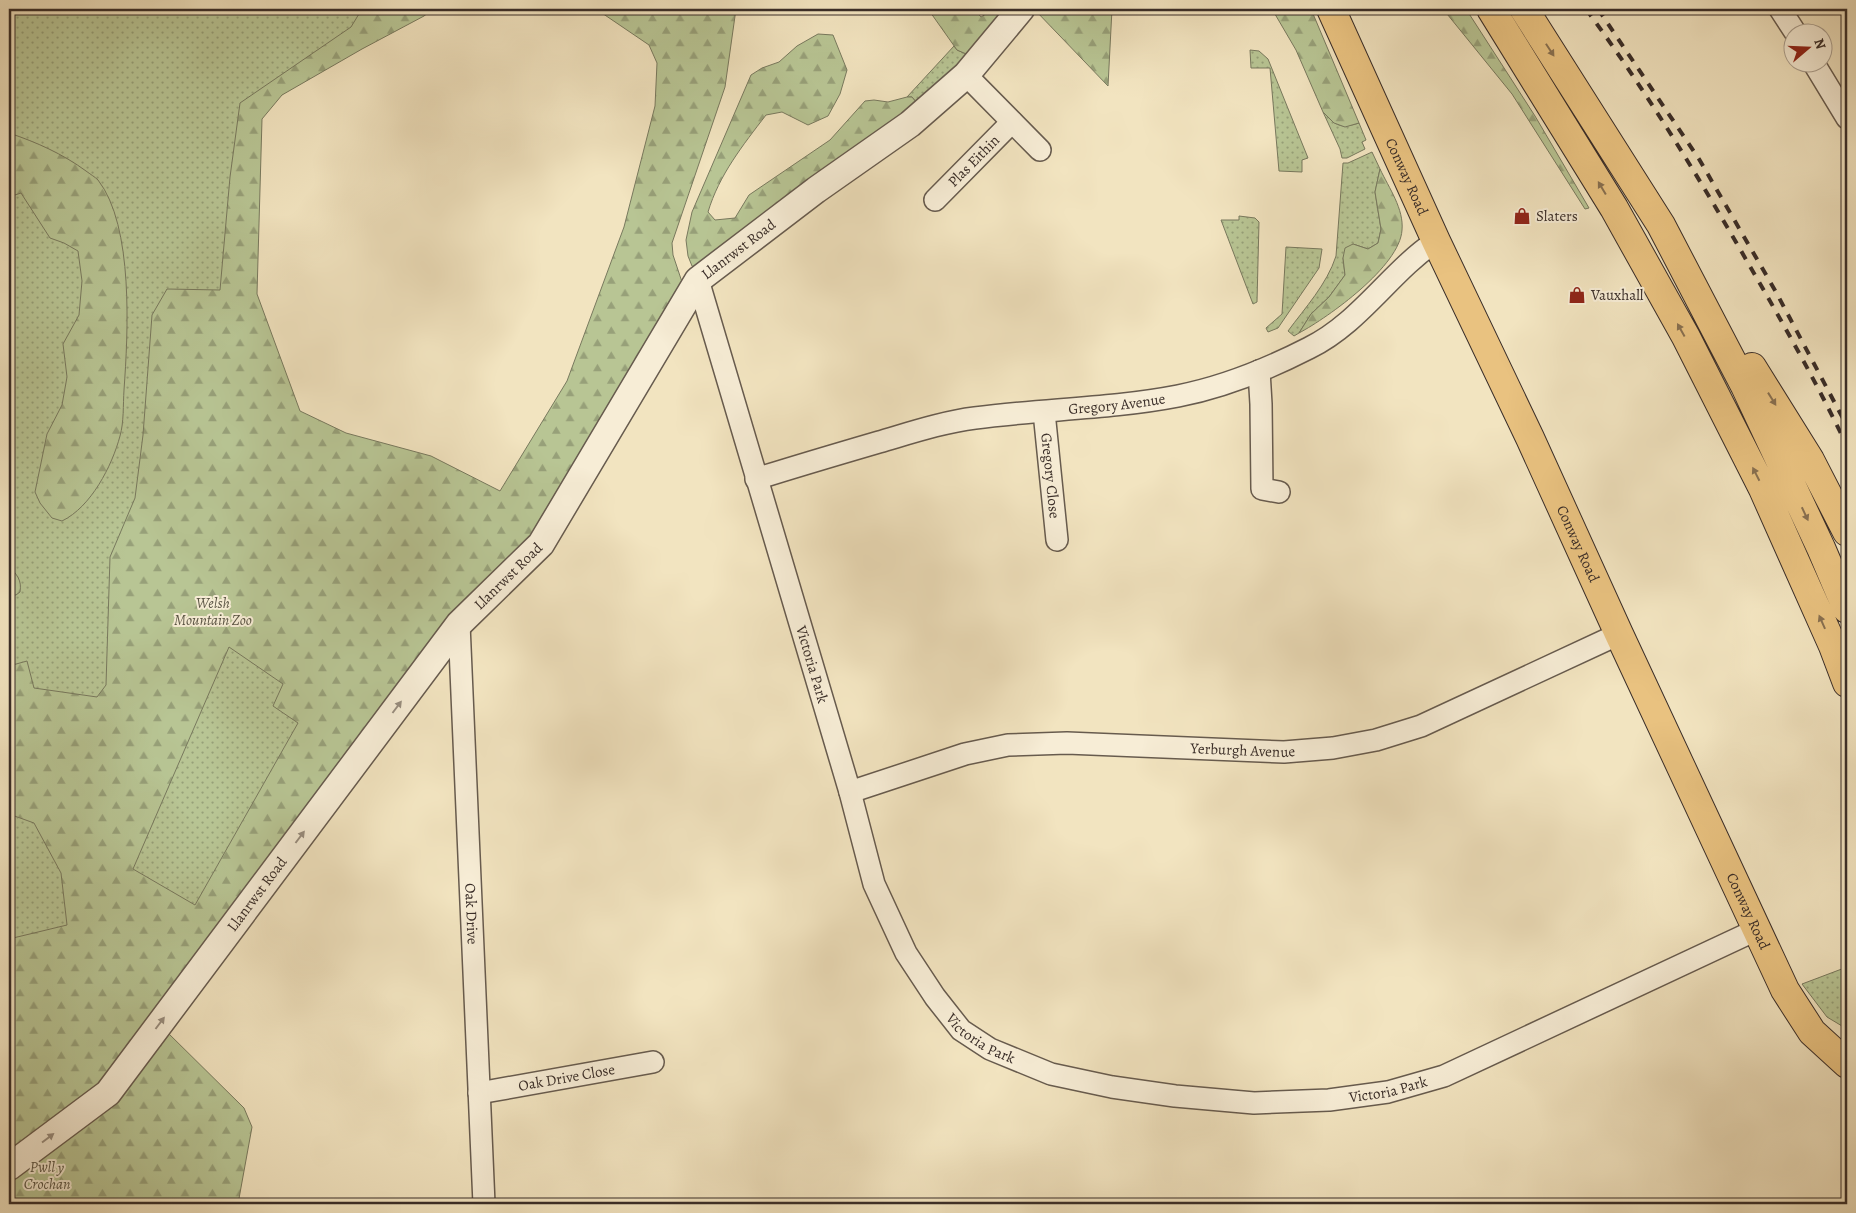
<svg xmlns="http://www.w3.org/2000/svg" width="1856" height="1213" font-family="Alegreya,serif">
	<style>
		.grass { fill: url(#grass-dots); stroke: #78795e }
		.forest { fill: url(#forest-firs); stroke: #78795e; fill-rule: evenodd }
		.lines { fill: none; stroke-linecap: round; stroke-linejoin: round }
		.minor-casing { stroke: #675b4e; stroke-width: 24 }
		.tertiary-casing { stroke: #675b4e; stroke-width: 29 }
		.primary-casing { stroke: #392d28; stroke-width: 30 }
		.trunk-casing { stroke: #392d28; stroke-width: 30 }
		.minor { stroke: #f7edd6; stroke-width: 21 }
		.tertiary { stroke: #f7edd6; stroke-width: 26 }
		.primary { stroke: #e9c280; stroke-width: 28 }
		.trunk { stroke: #e9c280; stroke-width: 28 }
		.rail { stroke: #392d28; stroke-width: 4; stroke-dasharray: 9 9; stroke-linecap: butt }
		.oneway { fill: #887050 }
		.oneway2 { fill: #988d7f }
		.labels { text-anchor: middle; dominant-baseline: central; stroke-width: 4; stroke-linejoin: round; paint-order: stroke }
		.street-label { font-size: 15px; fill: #392d28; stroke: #f7edd6 }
		.poi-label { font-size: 15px; fill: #392d28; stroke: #f7edd6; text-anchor: start }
		.park-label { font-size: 15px; font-style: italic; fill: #595343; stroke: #f7edd6 }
	</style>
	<defs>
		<pattern id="grass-dots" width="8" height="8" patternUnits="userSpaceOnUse" patternTransform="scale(1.25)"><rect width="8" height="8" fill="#b8c594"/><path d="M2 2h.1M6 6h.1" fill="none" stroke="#97a079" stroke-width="1.8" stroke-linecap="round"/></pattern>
		<pattern id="forest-firs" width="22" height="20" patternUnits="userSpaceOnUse" patternTransform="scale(1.25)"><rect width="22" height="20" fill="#b8c594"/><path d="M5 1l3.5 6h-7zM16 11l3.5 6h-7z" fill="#97a079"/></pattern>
	</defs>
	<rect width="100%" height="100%" fill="#f2e4c0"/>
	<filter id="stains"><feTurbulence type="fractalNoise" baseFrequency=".004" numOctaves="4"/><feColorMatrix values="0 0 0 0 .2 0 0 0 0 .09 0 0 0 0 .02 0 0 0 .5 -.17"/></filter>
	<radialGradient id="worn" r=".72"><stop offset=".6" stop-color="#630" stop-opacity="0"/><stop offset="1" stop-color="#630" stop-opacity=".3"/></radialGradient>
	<path class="grass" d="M9,9H387L252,119L241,280L281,416L541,544L9,1167Z
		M954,46L957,50L971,56L920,107L912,97H907Z
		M1250,50L1259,51L1268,59L1308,158L1302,160V172L1279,171L1270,68H1251Z
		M1323,112C1337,126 1340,129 1359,123L1366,140L1362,142L1365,149L1347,158H1342L1340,149Z
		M1372,152L1380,169L1375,192L1381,229L1378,243L1368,249L1353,244L1343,258L1345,275L1329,297L1311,314L1299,333L1294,336L1288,331C1305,308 1327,284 1336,256L1343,163H1348Z
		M1239,216L1255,218L1259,222L1257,302L1253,304L1221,220H1239Z
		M1286,247L1322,249L1319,268L1278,328L1268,332L1266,328L1282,314Z
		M1847,967V1029L1827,1017L1802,984Z"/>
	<path class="forest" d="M362,9H433L424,16L362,49L282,95L262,119L257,294L300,411L346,433L431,456L500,491L567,381L624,227L655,106L657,63L649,45L596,9H736L725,87L672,243L673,255L682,282L539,530L98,1092L9,1155V939L67,925L61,873L34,823L9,814V666L27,661L34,688L97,697L106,685L110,557L135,498L143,435L152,315L167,289L220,290L230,177L240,103L351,27ZM229,647L283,684L273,706L298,723L195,905L133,869Z
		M928,9H974L981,17L994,9H1011L971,56L957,50Z
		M1034,9H1112L1108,86Z
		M1272,9H1311L1359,123L1345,127L1334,123L1323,112L1296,50Z
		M1443,9H1466L1535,116L1589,208L1585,209L1512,94Z
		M818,34L833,35L847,70L840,94L828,116L808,125L782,112L766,115C743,145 719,175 708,212L715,220L735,218L749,195L830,140L865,101L874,100L888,102L907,97H912L920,107L698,270L692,266L688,256L686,240L692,212L751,75L762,68L779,62L797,46Z
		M9,133C36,142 63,154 86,171C90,174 95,177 98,180C134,226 128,334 124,390C123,405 124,422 120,436C112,466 91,507 62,521L52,518L40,503L35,492L47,434L62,405L67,377L63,344L79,315L82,281L78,251L64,243L50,238L21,193L9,197Z
		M1380,169C1389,188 1404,209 1402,230C1400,266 1329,317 1299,333L1311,314L1329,297L1345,275L1343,258L1345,248L1353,244L1368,249L1378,243L1381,229L1375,192Z
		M9,566C17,575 22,580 20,592L16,595H9Z
		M164,1029L244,1108L252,1127L238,1204H9V1167Z"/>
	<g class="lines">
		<g class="minor-casing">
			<g id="minor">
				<path d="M1780,9L1795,32"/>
				<path d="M1813,62L1847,118"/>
				<path d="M966,75L1040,150"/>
				<path id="s1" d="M935,200L1012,122"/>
				<path id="s2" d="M698,280L850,792L874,884L906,953L935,997L961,1030L990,1049L1051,1074L1112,1087L1175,1096L1254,1103L1329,1100L1388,1092L1444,1076L1756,930"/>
				<path d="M1259,371L1261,404L1262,489L1279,492"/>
				<path id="s3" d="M1044,412L1057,540"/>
				<path id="s4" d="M756,479C797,466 838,454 879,442C910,433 943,422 975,418C1042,409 1111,409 1178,396C1224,387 1268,369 1309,348C1360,323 1390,272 1436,241"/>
				<path id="s5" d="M459,624L484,1204"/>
				<path id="s6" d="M850,792L965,754L1008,745L1067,743L1284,752L1333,748L1376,740L1421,726L1619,634"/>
				<path id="s7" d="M479,1093L653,1062"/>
			</g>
		</g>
		<g class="tertiary-casing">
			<g id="tertiary">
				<path id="s8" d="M9,1167L108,1093L459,624L541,544L698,280L816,190L910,124L966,75L1021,9"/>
			</g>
		</g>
		<g class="primary-casing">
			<g id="primary">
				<path id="s9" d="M1331,9L1436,241L1530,438L1619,634L1785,990L1812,1032L1847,1064"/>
			</g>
		</g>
		<g class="trunk-casing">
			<path id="trunk" d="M1491,9L1614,208L1686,337L1763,489L1833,646L1847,683
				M1524,9L1661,225L1745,386L1821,548L1847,609
				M1752,367L1810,460L1847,532"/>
		</g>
		<use href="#minor" class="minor"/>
		<use href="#tertiary" class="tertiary"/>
		<use href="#primary" class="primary"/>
		<use href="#trunk" class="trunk"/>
		<path class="rail" d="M1586,9C1644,88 1695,171 1744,256C1780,318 1816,381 1847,446
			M1598,9L1699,159L1776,292L1847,426"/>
	</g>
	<defs><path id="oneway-solid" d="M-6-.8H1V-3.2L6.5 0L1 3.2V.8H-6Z" transform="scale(1.25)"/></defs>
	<g class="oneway">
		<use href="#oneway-solid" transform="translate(1550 50) rotate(57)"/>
		<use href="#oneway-solid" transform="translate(1602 188) rotate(-121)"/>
		<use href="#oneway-solid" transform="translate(1681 330) rotate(-119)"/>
		<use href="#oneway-solid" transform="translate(1772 399) rotate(58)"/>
		<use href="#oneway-solid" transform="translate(1756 474) rotate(-117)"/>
		<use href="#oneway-solid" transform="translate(1805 514) rotate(65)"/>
		<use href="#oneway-solid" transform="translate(1822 622) rotate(-114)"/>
	</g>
	<g class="oneway2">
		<use href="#oneway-solid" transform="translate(397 707) rotate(-53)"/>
		<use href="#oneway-solid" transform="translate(300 837) rotate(-53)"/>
		<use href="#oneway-solid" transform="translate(160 1023) rotate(-53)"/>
		<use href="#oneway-solid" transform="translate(48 1138) rotate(-37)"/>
	</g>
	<defs>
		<g id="shop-bare" transform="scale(1.35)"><path d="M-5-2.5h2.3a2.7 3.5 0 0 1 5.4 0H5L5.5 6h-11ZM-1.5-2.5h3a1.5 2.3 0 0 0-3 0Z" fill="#8f2418" stroke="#f7edd6" stroke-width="2.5" paint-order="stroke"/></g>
	</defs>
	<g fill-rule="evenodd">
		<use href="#shop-bare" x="1522" y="216"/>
		<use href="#shop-bare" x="1577" y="295"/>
	</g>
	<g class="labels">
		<g class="street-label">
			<text stroke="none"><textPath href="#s1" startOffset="55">Plas Eithin</textPath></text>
			<text stroke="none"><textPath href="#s9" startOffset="184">Conway Road</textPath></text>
			<text stroke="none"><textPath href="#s8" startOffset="1182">Llanrwst Road</textPath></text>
			<text stroke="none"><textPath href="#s4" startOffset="370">Gregory Avenue</textPath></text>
			<text stroke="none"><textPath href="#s3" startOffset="64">Gregory Close</textPath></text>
			<text stroke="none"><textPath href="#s9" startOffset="589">Conway Road</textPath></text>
			<text stroke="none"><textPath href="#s8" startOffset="778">Llanrwst Road</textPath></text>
			<text stroke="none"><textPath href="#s2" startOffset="401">Victoria Park</textPath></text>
			<text stroke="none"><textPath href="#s6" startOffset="400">Yerburgh Avenue</textPath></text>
			<text stroke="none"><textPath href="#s8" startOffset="372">Llanrwst Road</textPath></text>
			<text stroke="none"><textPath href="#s9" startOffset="994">Conway Road</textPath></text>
			<text stroke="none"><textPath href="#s5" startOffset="290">Oak Drive</textPath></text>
			<text stroke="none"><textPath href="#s2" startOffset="821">Victoria Park</textPath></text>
			<text stroke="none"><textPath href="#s7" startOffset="89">Oak Drive Close</textPath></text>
			<text stroke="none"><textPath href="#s2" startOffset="1241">Victoria Park</textPath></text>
		</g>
		<g class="poi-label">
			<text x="1536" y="216">Slaters</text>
			<text x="1591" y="295">Vauxhall</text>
		</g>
		<g class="park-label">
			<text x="213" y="603">Welsh<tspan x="213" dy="17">Mountain Zoo</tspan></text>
			<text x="47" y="1167">Pwll y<tspan x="47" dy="17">Crochan</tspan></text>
		</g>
	</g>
	<rect width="1856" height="1213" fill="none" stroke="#f2e4c0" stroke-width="30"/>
	<rect x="10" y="10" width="1836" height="1193" fill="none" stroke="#392d28" stroke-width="2.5"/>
	<rect x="15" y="15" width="1826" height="1183" fill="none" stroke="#392d28"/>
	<g transform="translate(1808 48) rotate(71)"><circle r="24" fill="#f7edd6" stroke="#aba090"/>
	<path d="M0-4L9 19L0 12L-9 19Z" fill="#8f2418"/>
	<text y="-8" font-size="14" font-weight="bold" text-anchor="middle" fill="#392d28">N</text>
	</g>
	<rect width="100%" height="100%" filter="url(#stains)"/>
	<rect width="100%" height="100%" fill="url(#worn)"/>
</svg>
